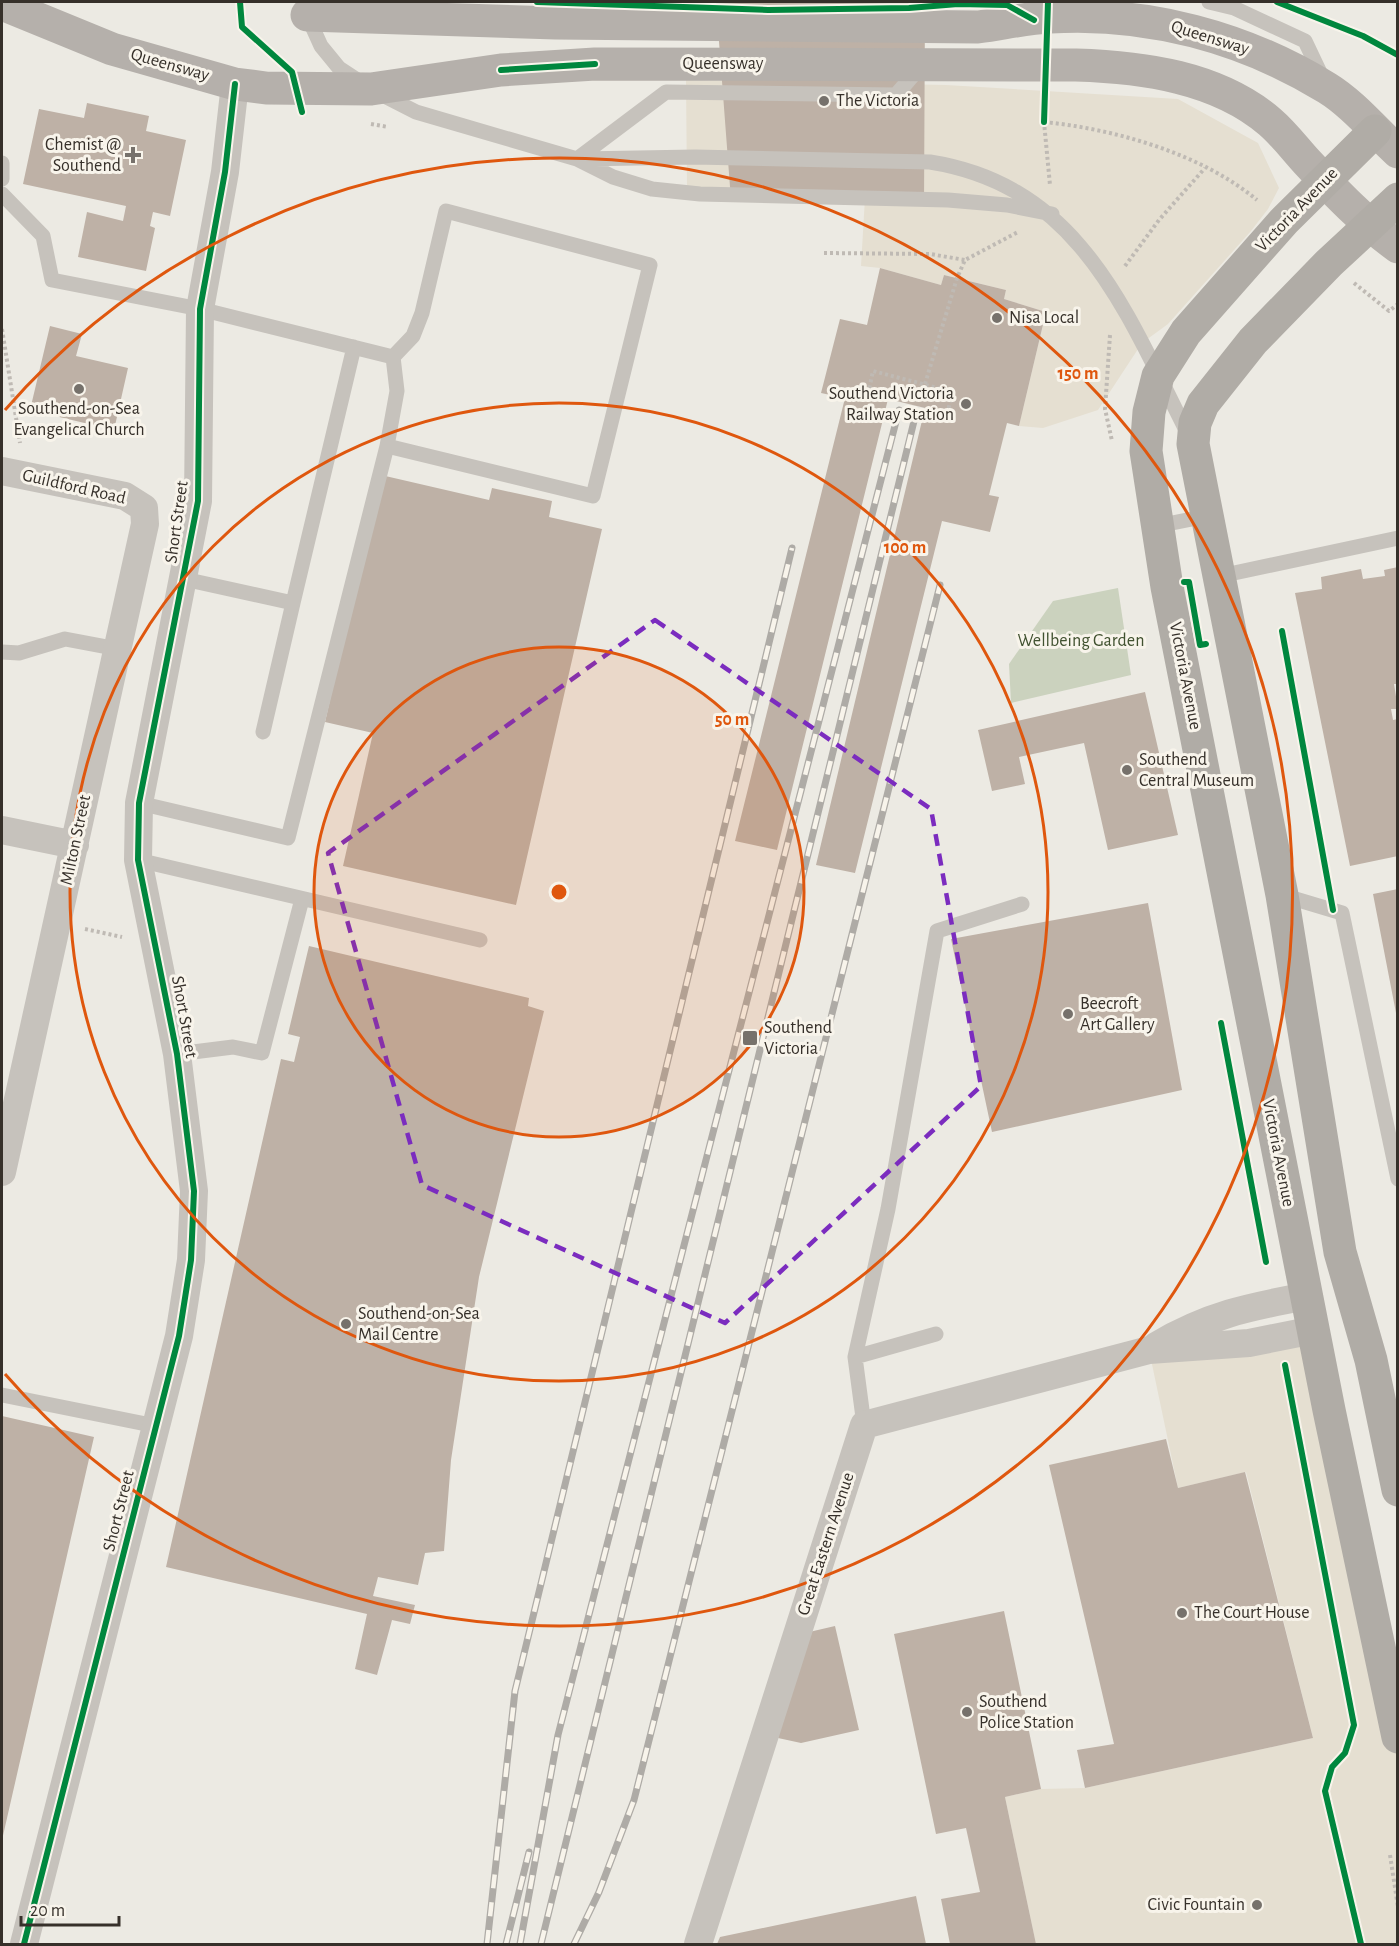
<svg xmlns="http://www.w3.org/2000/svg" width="1399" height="1946" font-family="'Alegreya Sans',sans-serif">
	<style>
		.green { fill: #cbd2be }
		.plaza { fill: #e5dfd1 }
		.building { fill: #beb1a6 }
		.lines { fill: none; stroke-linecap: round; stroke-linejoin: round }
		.path { stroke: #bfbab4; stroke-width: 4; stroke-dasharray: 3 3; stroke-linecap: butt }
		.service { stroke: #c6c2bc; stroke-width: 15 }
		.minor { stroke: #c6c2bc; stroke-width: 28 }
		.primary { stroke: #b5b0ab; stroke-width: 33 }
		.trunk { stroke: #b0aca6; stroke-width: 33 }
		.rail-casing { stroke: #aeaba6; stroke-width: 7 }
		.rail { stroke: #f8f4eb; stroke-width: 4.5; stroke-dasharray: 14; stroke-linecap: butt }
		.cycleway-casing { stroke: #f8f4eb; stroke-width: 10 }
		.cycleway { stroke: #00873e; stroke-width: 6 }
		.marked { fill: none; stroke: #7b2cbf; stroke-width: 4.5; stroke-dasharray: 12 8; stroke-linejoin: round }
		.ring { fill: none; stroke: #df570e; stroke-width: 3 }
		.poi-dot { fill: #76716b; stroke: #f8f4eb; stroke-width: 2 }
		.labels { text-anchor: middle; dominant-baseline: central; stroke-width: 6; stroke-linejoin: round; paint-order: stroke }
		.street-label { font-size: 18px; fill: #36302a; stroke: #f8f4eb }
		.poi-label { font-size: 18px; fill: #36302a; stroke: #f8f4eb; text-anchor: start }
		.park-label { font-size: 18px; fill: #415230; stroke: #f8f4eb }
		.centre { fill: #df570e; stroke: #f8f4eb; stroke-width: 3 }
		.ring-label { font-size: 18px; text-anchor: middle; font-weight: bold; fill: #df570e; stroke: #f8f4eb; stroke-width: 6; stroke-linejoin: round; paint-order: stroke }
	</style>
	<rect width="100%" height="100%" fill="#eceae3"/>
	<path class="green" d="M1118,588L1131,675L1011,703L1009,664L1053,601Z"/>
	<path class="plaza" d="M686,80L946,85L1178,99L1258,143L1279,188L1268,209L1251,231L1168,324L1142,343L1098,410L1043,428L1019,426L1046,312L1004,299L1006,290L957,278L944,275L941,285L880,268L861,266L865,198L687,188Z
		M1314,1330L1397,1737V1944H1036L1005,1797L1041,1789L1085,1788L1313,1738L1246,1472L1178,1488L1149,1350Z"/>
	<path class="building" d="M716,2H925L924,205L731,200Z
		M87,103L149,116L146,131L186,140L170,216L153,212L150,226L155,228L146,271L78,257L87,212L123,221L126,206L23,184L39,109L84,118Z
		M880,268L941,285L944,275L1006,290L1004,299L1046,312L1019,426L1007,423L989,495L999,497L990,532L942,521L855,873L816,865L925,408L888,399L777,850L735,841L845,398L821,393L840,319L867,325Z
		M50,326L82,334L76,356L128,368L114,430L30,410Z
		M381,475L489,500L492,488L552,501L549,517L602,529L516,905L343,866L373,733L325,722Z
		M1398,567V684H1394L1398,709H1391L1393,720L1398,719V856L1350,866L1295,593L1322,589L1321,577L1361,569L1363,579L1385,576L1384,570Z
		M1145,692L1178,835L1108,850L1084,743L1019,757L1025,784L992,791L978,730Z
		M1398,889V1013H1396L1373,894Z
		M1148,903L1182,1090L992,1132L951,939Z
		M309,946L529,998L528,1006L544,1011L479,1277L451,1460L444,1551L425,1553L418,1585L378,1577L373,1596L415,1605L410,1624L392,1620L377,1675L355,1669L367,1614L166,1567L281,1059L294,1062L300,1037L288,1034Z
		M2,1416L94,1437L2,1840Z
		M1166,1439L1178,1488L1245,1472L1313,1738L1085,1788L1077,1750L1114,1744L1049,1465Z
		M1004,1611L1041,1789L1005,1797L1036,1944H950L941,1899L980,1892L966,1828L936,1834L894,1634Z
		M835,1626L859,1730L801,1743L778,1738L805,1633Z
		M916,1896L926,1944H717L720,1937Z"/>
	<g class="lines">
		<path class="path" d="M1314,16L1363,36L1398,55
			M1045,97L1044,122L1050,185
			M1044,122C1115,129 1202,154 1257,200
			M371,124L388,127
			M824,253L930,254L965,260
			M1125,266L1159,220L1205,168
			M1354,283L1389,311L1398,304
			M2,329L20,443
			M1110,335L1105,409L1112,441
			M925,384L957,278L965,260L1018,232
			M868,394L873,371L953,392L947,414
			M85,929L122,937
			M1390,1855L1398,1907"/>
		<path class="service" d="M1209,2L1234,8L1305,41L1323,79
			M307,15L321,46L339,68L371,89L416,112L577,159L613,177L652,189L700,194L948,200L1007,205L1052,214
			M577,159L666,92L896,95L920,67
			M580,159L695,157L930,162C1082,186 1127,315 1189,436
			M2,163V179
			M2,194L43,236L52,280L200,309L393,357L413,336L422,313L446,211L650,265L593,496L387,446
			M1157,526L1207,516
			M1220,576L1398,538
			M184,579L293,603L263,732
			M293,603L354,347
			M2,652L19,653L65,639L118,649
			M139,803L288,838L387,446L397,391L393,357
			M138,860L480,940
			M1282,895L1342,913L1398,1179
			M177,1054L233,1047L262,1053L302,899
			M855,1357L936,1334
			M2,1395L156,1426
			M864,1425L855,1357L888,1209L937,931L1022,904"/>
		<path class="minor" d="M2,471L125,496L144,508L145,524L2,1172
			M2,830L75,845
			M1156,1346C1208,1315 1249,1307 1307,1296
			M24,1944L179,1336L191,1260L194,1191L177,1054L138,860L139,803L198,501L200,309L225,172L235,84
			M698,1944L864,1425L1149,1350L1249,1343L1314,1330"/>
		<path class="primary" d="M2,4L112,49L235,84L266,88L371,89L501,70L595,64L1076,65C1142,67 1218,77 1270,122C1284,134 1295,149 1307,162C1336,193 1364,222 1398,247
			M307,15L556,23L978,27C1002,24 1026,18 1050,17C1147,11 1244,37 1327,88C1353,104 1375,131 1398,152"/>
		<path class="trunk" d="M1375,131L1284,221L1186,332L1158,376L1149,412L1146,451L1167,587L1256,1039L1329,1410L1398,1737
			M1398,199L1329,263L1253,341L1203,404L1195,423L1193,444L1282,895L1340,1252L1371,1360L1398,1490"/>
		<g class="rail-casing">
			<path id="rail" d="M487,1944L515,1691L792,548
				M506,1944L529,1852
				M520,1944L558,1735L899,410
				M541,1944L916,413
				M574,1944L599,1892L634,1800L940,585"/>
		</g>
		<use href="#rail" class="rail"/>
		<g class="cycleway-casing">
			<path id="cycleway" d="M240,2L242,27L292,72L302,112
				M537,2L768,10L909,8L958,4L1007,5L1034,20
				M1277,2L1363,36L1398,55
				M501,70L595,64
				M1044,122L1048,2
				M1184,582H1189L1200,645L1206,644
				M1282,631L1333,910
				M1221,1023L1266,1262
				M1285,1365L1354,1725L1345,1753L1332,1767L1325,1791L1361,1944
				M24,1944L179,1336L191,1260L194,1191L177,1054L138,860L139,803L198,501L200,309L225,172L235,84"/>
		</g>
		<use href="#cycleway" class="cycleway"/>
	</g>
	<path class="marked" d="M655,620L931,809L981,1086L725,1323L422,1185L328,853Z"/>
	<circle cx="559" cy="892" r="245" fill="#df570e" fill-opacity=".12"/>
	<g class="ring">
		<circle cx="559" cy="892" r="245"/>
		<circle cx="559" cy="892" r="489"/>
		<path d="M5 410A734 734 0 1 1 5 1374"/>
	</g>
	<g class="poi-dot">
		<circle cx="824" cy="101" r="6"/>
		<path d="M130 146h6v6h6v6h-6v6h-6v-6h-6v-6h6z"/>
		<circle cx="997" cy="318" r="6"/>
		<circle cx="79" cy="389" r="6"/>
		<circle cx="966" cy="404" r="6"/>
		<circle cx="1127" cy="770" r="6"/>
		<circle cx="1068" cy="1014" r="6"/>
		<rect x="742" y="1030" width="16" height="16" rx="3"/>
		<circle cx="346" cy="1324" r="6"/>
		<circle cx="1182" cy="1613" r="6"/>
		<circle cx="967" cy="1712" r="6"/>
		<circle cx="1257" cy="1905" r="6"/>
	</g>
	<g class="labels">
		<g class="street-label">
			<text transform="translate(1210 38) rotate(17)">Queensway</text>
			<text x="723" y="64">Queensway</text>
			<text transform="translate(170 65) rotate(16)">Queensway</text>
			<text transform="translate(1297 210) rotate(-46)">Victoria Avenue</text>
			<text transform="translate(74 487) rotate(13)">Guildford Road</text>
			<text transform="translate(177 522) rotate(-82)">Short Street</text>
			<text transform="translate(1185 676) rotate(79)">Victoria Avenue</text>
			<text transform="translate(76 840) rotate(-78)">Milton Street</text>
			<text transform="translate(184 1017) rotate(80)">Short Street</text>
			<text transform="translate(1278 1153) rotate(79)">Victoria Avenue</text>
			<text transform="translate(119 1511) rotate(-76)">Short Street</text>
			<text transform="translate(826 1544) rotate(-72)">Great Eastern Avenue</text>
		</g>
		<g class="poi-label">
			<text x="836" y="101">The Victoria</text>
			<text x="121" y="145" text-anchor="end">Chemist @<tspan x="121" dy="21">Southend</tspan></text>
			<text x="1009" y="318">Nisa Local</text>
			<text x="954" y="394" text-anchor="end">Southend Victoria<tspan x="954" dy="21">Railway Station</tspan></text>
			<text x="79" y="409" text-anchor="middle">Southend-on-Sea<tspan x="79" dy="21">Evangelical Church</tspan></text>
			<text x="1139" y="760">Southend<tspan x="1139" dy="21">Central Museum</tspan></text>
			<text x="1080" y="1004">Beecroft<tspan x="1080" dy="21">Art Gallery</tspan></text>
			<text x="764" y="1028">Southend<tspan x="764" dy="21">Victoria</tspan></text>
			<text x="358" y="1314">Southend-on-Sea<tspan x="358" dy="21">Mail Centre</tspan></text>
			<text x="1194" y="1613">The Court House</text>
			<text x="979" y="1702">Southend<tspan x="979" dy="21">Police Station</tspan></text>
			<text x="1245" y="1905" text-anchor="end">Civic Fountain</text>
		</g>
		<g class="park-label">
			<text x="1081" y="641">Wellbeing Garden</text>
		</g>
	</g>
	<circle cx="559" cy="892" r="9" class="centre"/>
	<g class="ring-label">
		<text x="1078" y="379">150 m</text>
		<text x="905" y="553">100 m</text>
		<text x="732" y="725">50 m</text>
	</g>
	<rect width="1399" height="1946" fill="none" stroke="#36302a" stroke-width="6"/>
	<path d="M21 1916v9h98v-9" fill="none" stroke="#36302a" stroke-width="3"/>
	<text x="30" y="1916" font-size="18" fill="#36302a" stroke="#f8f4eb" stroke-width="4.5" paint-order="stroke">20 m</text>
</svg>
